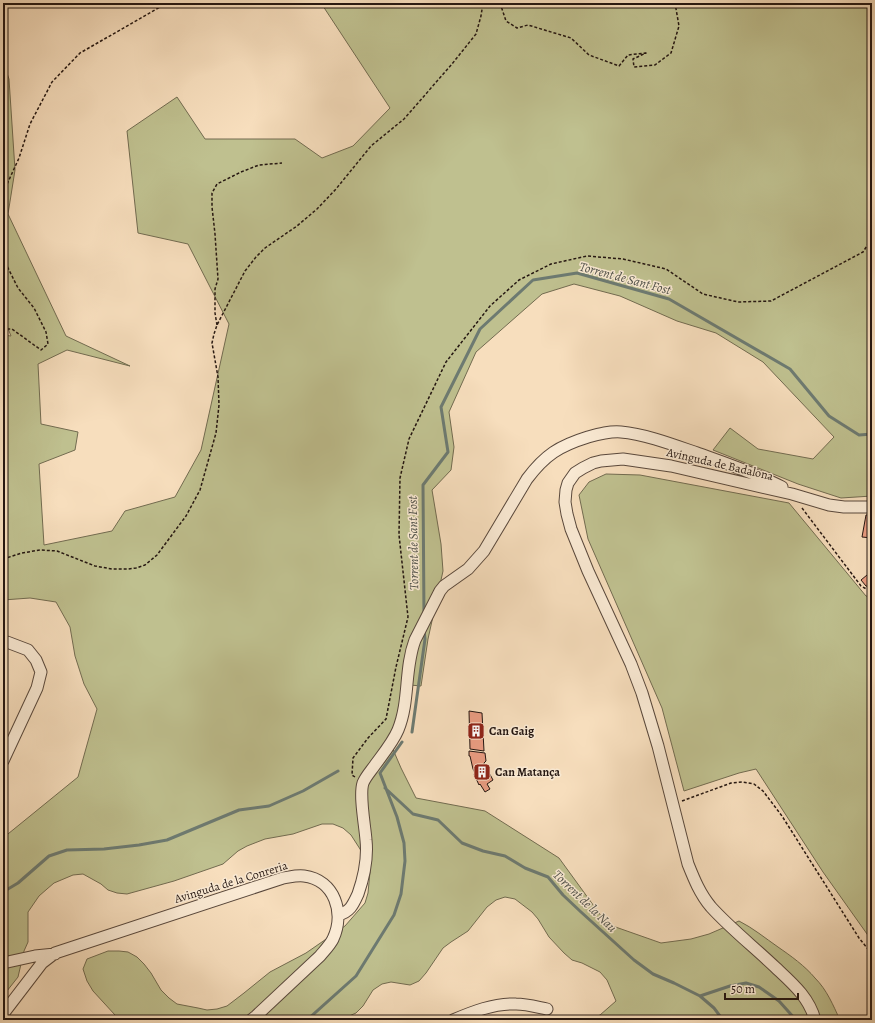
<svg xmlns="http://www.w3.org/2000/svg" width="875" height="1023" font-family="Alegreya,serif">
	<style>
		.green { fill: #bfc08f; stroke: #726b50 }
		.lines { fill: none; stroke-linecap: round; stroke-linejoin: round }
		.stream { stroke: #6d7a71; stroke-width: 3 }
		.building { fill: #e99c81; stroke: #241611 }
		.minor-casing { stroke: #59483c; stroke-width: 13 }
		.path { stroke: #241611; stroke-width: 1.5; stroke-dasharray: 3 2; stroke-linecap: butt }
		.minor { stroke: #faead4; stroke-width: 11 }
		.labels { text-anchor: middle; dominant-baseline: central; stroke-width: 3; stroke-linejoin: round; paint-order: stroke }
		.street-label { font-size: 12px; fill: #241611; stroke: #faead4 }
		.poi-label { font-size: 12px; font-weight: bold; fill: #241611; stroke: #faead4; text-anchor: start }
		.water-label { font-size: 13px; font-style: italic; fill: #4e5049; stroke: #faead4 }
	</style>
	<rect width="100%" height="100%" fill="#f7debd"/>
	<filter id="stains"><feTurbulence type="fractalNoise" baseFrequency=".005" numOctaves="4"/><feColorMatrix values="0 0 0 0 .2 0 0 0 0 .09 0 0 0 0 .02 0 0 0 .5 -.17"/></filter>
	<radialGradient id="worn" r=".72"><stop offset=".6" stop-color="#630" stop-opacity="0"/><stop offset="1" stop-color="#630" stop-opacity=".3"/></radialGradient>
	<path class="green" d="M321,3H872V496L841,498L798,484L713,450L730,428L758,449L813,459L834,437L763,362L716,333L677,321L620,296L574,284L542,294L476,352L449,412L454,447L451,470L432,490L441,544L443,571L428,639L421,686L410,685L389,740L401,768L416,798L485,811L559,858L607,924L661,943L691,939L709,934L739,921C753,928 765,938 778,947C791,956 805,966 815,978C827,990 833,1005 840,1020H587L600,1015L616,1001L607,980L600,972L582,963L572,960L564,953L549,937L538,919L532,912L515,899L505,897L496,900L487,907L468,931L451,942L443,948L426,973L419,981L410,985L391,982L382,984L373,990L363,1006L356,1013L340,1020H118L115,1015L93,991L87,981L83,969L87,959L108,951H119L128,952L137,957L144,964L151,973L161,990L169,998L177,1004L198,1008L207,1010L217,1009L227,1006L244,993L270,972L306,953L345,926L365,903L368,893L370,872L360,849L351,835L343,828L333,824H322L293,834L265,839L247,846L238,851L223,864L174,881L127,894L117,893L108,890L101,884L83,874L73,875L54,883L47,889L39,896L28,912V942L24,951L18,977L3,996V838L78,777L97,709L84,684L75,656L70,627L56,602L30,598L3,600V335L11,336L3,316V62L9,79L15,170L8,214L66,336L130,366L67,350L38,364L41,424L78,432L75,450L39,464L44,545L112,531L125,511L175,497L201,450L229,324L188,244L138,233L127,131L177,97L205,139H295L322,158L353,146L390,108Z
		M606,474L640,475L789,503L866,596L872,598V941L823,872L756,769L739,773L684,791L662,708L588,539L579,495L589,482Z"/>
	<g class="lines">
		<path class="stream" d="M424,615L423,485L448,452L441,407L480,329L533,280L577,273L669,299L790,369L829,416L859,435L872,434
			M412,732L425,639L424,630
			M385,788L413,814L438,820L462,843L483,851L505,856L525,868L548,877L563,895L581,912L634,960L653,974L674,983L700,996L714,1008L723,1020
			M3,892L18,883L49,856L67,850L104,849L139,845L167,840L239,810L269,806L303,791L338,771
			M700,996L730,986L746,983L759,987L779,1001L796,1020
			M307,1020L356,976L394,915L401,894L405,861L404,843L397,817L380,773L402,742"/>
	</g>
	<path class="building" d="M866,515H872V538L862,537Z
		M872,573V588L866,586L861,580L867,575Z
		M469,711L482,713L484,751L470,749Z
		M469,751L485,753L486,761L484,763V767L485,768L486,767L493,780L487,784L490,789L485,792L480,784L479,785L474,774L475,773L473,769L470,756H469Z"/>
	<g class="lines">
		<g class="minor-casing">
			<path id="minor" d="M3,643L7,642L28,650L36,660L41,672L37,688L3,761
				M338,915C350,912 353,905 358,894C364,877 368,859 366,840C365,826 359,795 363,783C366,776 371,771 375,765C383,754 393,742 398,730C410,701 404,669 415,640L440,591L444,586L451,581L468,569L484,551L527,479C545,455 559,446 588,437C599,434 610,431 621,432C645,434 674,445 697,453C725,463 755,473 782,487
				M3,963L35,956L55,954
				M3,1014L42,963L55,953L283,878C290,877 297,875 304,876C335,880 345,913 333,939C330,945 325,950 320,956L256,1016L251,1020
				M453,1020C472,1012 494,1003 516,1004C526,1004 537,1007 547,1009
				M815,1020C809,997 792,983 775,967C754,947 730,928 711,907C700,894 694,879 688,864L658,746L642,693L631,664L588,571L571,529L567,514L565,502L566,490L568,483L575,473L583,468L593,463L601,461L623,459L671,466L792,494L829,505L844,507H872"/>
		</g>
		<path class="path" d="M500,3L506,21L517,28L528,25L571,38L589,55L619,66L628,55L646,53L633,59L634,67L655,65L671,53L679,26L675,3
			M872,73L870,85L872,111
			M3,193L19,158L30,124L52,82L80,53L167,3
			M3,258L18,288L34,308L46,332L48,344L41,350L12,329H3
			M217,325L215,313V289L218,279L215,234L212,207V193L217,184L241,172L259,165L282,163
			M802,508L861,586L872,592
			M3,559L22,553L40,550L57,551L95,566L112,569H128L136,568L145,565L157,555L186,516L200,490L216,433L219,405L218,377L212,343L214,334L217,325L245,271L256,257L265,248L297,226L317,209L336,189L371,146L404,119L452,64L476,34L481,16L483,3
			M355,777L352,775L353,758L368,738L386,719L396,667L408,617L399,535L400,478L409,439L446,362L490,306L519,280L551,264L587,256L623,259L666,269L703,294L738,302L771,301L863,252L872,238
			M682,801L731,783L742,782L754,784L763,791L782,816L859,938L872,954"/>
		<use href="#minor" class="minor"/>
	</g>
	<defs>
		<g id="building-square" transform="scale(0.9)"><rect x="-9" y="-9" width="18" height="18" rx="4" fill="#8f2418" stroke="#faead4"/><path d="M-4-6H4V6H1V3H-1V6H-4ZM-2.5-4.3h1.7v1.8h-1.7ZM.8-4.3h1.7v1.8H.8ZM-2.5-1h1.7V.8h-1.7ZM.8-1h1.7V.8H.8Z" fill="#fff"/></g>
	</defs>
	<g fill-rule="evenodd">
		<use href="#building-square" x="476" y="731"/>
		<use href="#building-square" x="482" y="772"/>
	</g>
	<g class="labels">
		<g class="street-label">
			<text transform="translate(720 464) rotate(13)">Avinguda de Badalona</text>
			<text transform="translate(231 882) rotate(-17)">Avinguda de la Conreria</text>
		</g>
		<g class="poi-label">
			<text x="489" y="731">Can Gaig</text>
			<text x="495" y="772">Can Matança</text>
		</g>
		<g class="water-label">
			<text transform="translate(625 278) rotate(15)">Torrent de Sant Fost</text>
			<text transform="translate(413 543) rotate(-91)">Torrent de Sant Fost</text>
			<text transform="translate(585 901) rotate(44)">Torrent de la Nau</text>
		</g>
	</g>
	<rect width="875" height="1023" fill="none" stroke="#f7debd" stroke-width="16"/>
	<rect x="4" y="4" width="867" height="1015" fill="none" stroke="#241611" stroke-width="2"/>
	<rect x="8" y="8" width="859" height="1007" fill="none" stroke="#241611"/>
	<path d="M725 993v6h73v-6" fill="none" stroke="#241611" stroke-width="2"/>
	<text x="731" y="993" font-size="12" fill="#241611" stroke="#faead4" stroke-width="3" paint-order="stroke">50 m</text>
	<rect width="100%" height="100%" filter="url(#stains)"/>
	<rect width="100%" height="100%" fill="url(#worn)"/>
</svg>
